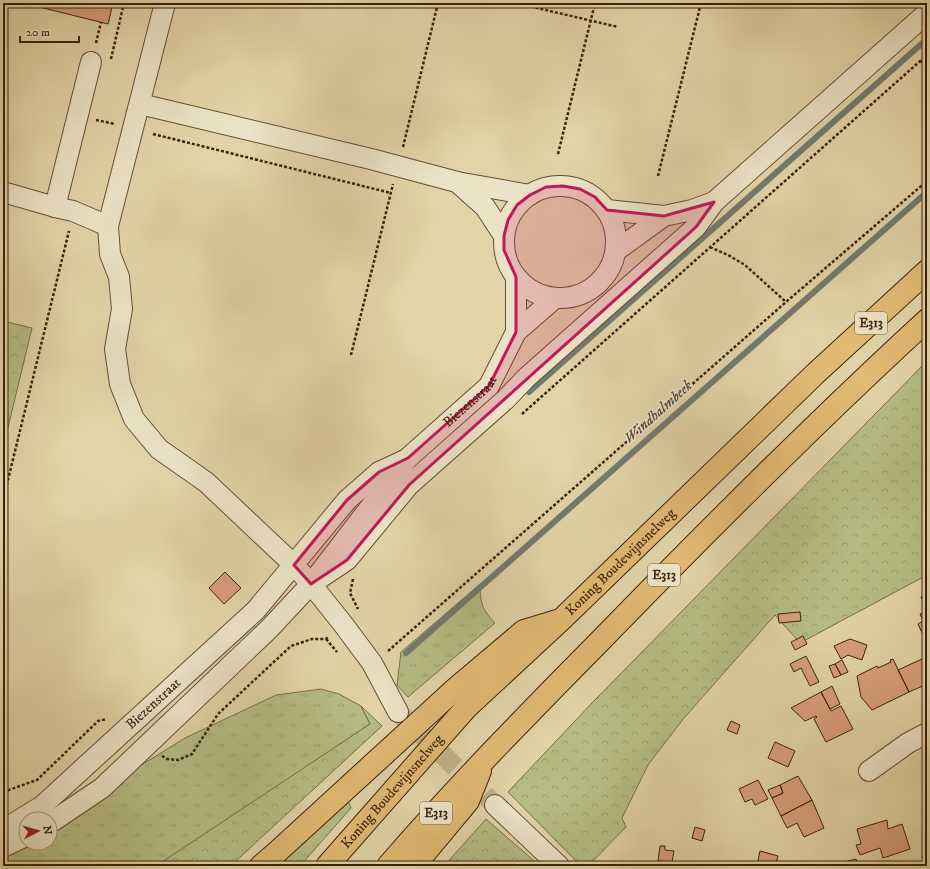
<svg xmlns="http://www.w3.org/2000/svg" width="930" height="869" font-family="'IM FELL DW Pica',serif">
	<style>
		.grass { fill: url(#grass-tufts); stroke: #786f49 }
		.forest { fill: url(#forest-crowns); stroke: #786f49 }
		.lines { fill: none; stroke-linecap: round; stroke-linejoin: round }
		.stream { stroke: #727b6f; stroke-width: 6 }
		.building { fill: #d89e7c; stroke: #3b220d }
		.minor-tunnel { stroke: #c1b089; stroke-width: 20; stroke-dasharray: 20 10; stroke-linecap: butt }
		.minor-casing { stroke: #654e34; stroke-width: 22 }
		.highway-casing { stroke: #3b220d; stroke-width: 24 }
		.path { stroke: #3b220d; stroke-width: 2.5; stroke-dasharray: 3 2; stroke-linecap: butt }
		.minor { stroke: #ece3c6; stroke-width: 20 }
		.highway { stroke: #e1ba74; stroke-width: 22 }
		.marked { fill: #c2185b; fill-opacity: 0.2; stroke: #c2185b; stroke-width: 3; stroke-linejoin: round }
		.labels { text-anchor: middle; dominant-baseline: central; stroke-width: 3.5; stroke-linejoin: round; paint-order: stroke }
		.shield { fill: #ece3c6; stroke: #705c44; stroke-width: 1 }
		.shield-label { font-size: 13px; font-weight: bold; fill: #3b220d }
		.street-label { font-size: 14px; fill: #3b220d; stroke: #ece3c6 }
		.water-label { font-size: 15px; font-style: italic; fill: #524736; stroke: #ece3c6 }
	</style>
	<defs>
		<pattern id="grass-tufts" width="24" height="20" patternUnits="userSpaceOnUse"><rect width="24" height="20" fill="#b6bc85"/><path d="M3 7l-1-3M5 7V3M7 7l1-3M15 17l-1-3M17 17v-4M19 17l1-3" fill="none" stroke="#9da172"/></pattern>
		<pattern id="forest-crowns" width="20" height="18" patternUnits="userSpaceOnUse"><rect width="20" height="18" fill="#b6bc85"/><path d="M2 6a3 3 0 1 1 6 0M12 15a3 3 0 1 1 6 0" fill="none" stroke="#9da172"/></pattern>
	</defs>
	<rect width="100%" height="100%" fill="#e2d4a8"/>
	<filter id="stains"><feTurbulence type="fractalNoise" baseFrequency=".005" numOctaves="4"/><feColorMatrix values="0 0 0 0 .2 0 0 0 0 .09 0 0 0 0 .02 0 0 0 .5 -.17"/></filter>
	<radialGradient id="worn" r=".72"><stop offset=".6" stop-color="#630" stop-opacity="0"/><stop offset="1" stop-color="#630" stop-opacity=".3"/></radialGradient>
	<path class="grass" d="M480,584C480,602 482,610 495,623L408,697L397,685L401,652Z
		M321,689L339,694L361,706L370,724L161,864L156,866H3V855L32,843H50V833L130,772L185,738L276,695Z
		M349,803L351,808L300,866H273L342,804Z"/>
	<path class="forest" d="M3,321L32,328L3,448Z
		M927,361V575L800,643L775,615L684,718L648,765L622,818L626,827L588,866H581L508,792L591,704Z
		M361,706L382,726L237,860L228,866H156L370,724Z
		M486,819L540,866H444Z"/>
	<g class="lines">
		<path class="stream" d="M529,392L927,39
			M406,653L927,192"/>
	</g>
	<path class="building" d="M23,3H113L108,24Z
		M225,572L241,588L224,604L209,588Z
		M927,594V609L921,597Z
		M927,611V633L923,635L918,624L923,621L920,614Z
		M800,612L801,621L779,623L778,614Z
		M803,636L807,644L795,650L791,642Z
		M850,639L867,645L862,660L848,655L841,659L834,646Z
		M806,656L819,682L810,686L801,668L794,672L790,664Z
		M893,659L909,692L872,710L861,697L857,676L877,666L878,668L891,662L890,660Z
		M922,659L927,668V684L909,692L898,670Z
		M842,660L848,672L841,675L835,664Z
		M835,664L841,675L834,678L829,666Z
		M832,686L840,704L830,709L821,692Z
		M821,692L831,711L841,706L853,729L826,742L814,719L817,717L816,716L805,721L791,708Z
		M731,721L740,725L737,734L727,730Z
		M775,742L795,751L788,767L768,758Z
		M798,776L812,800L781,816L772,798L783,793L780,785Z
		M758,780L768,799L755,805L752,799L745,802L739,789Z
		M780,785L783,793L772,798L768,790Z
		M812,800L824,828L804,837L797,823L787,828L781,816Z
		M887,820L888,829L902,824L910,849L883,858L880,848L860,855L856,845L861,844L857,829Z
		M695,827L705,830L702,841L692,838Z
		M660,846H665V850L674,851L672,862L658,861Z
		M760,851L778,856L776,863L786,866H757Z
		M856,859L858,866H850L848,861Z
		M658,861L672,862V866H657Z
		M848,861L850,866H842L841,863Z"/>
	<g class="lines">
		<path class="minor-tunnel" d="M398,712L495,805"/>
		<g class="minor-casing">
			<g id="minor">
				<path d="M165,3L108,226L110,254L119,277L122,309L115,349L120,384L134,419L159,449L206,482L294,565L311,584L343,624L372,663L398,712"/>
				<path d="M140,104L371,159L457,182L530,195"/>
				<path d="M457,182L485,207L504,236"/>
				<circle cx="560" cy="242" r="56"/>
				<path d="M3,192L55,207L73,211L108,226"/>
				<path d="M55,207L91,62"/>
				<path d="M607,210L664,216L692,210L714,202"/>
				<path d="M617,250L664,216"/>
				<path d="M516,277V332"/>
				<path d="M311,584L347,560L409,485L506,399L526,378L696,227L714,202L927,13"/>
				<path d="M869,771L908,743L927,733"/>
				<path d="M495,805L559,866"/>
				<path id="s1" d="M50,823L102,788L269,629L311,584L408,458L489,386L516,332L554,299"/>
				<path id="s2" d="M3,830L42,806L256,610L347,500L379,472L405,460"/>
				<path d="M3,847L26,836"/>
			</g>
		</g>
		<g class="highway-casing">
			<g id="highway">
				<path d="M261,866L276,853L453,691L524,631L557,621"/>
				<path id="s3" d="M327,866L466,708L562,619L815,374L927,271"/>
				<path d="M388,866C456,787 529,713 602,639C708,530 815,423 927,320"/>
				<path d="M414,866L468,801L480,771"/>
			</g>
		</g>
		<path class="path" d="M516,3L618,27
			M96,43L101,22
			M111,59L124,3
			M921,60L927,73
			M96,120L115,124
			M153,134L391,193
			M403,147L438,3
			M558,154L595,3
			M658,176L701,3
			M710,247L728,255L745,265L786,302
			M351,355L393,184
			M522,414L927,55
			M3,500L69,231
			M353,579L350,593L358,609
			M326,639L337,652
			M388,651L786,302L927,181
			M162,756L167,759L178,760L192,754L218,714L291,646L312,639H326L329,636
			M3,792L37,780L98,721L107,719"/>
		<use href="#minor" class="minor"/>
		<use href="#highway" class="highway"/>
	</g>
	<path class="marked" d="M563,186L580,189L595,197L607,210L664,216L714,202L696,227L409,485L347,560L311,584L294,565L347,500L379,472L408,458L489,386L516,332V277L504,250V236L508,220L517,205L530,195L546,187Z"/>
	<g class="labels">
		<g class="shield">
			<rect x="855" y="312" width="32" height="22" rx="3"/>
			<rect x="648" y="564" width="32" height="22" rx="3"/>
			<rect x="420" y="802" width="32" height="22" rx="3"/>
		</g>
		<g class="shield-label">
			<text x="871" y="323">E313</text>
			<text x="664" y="575">E313</text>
			<text x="436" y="813">E313</text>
		</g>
		<g class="street-label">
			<text stroke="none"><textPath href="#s1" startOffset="598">Biezenstraat</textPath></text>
			<text stroke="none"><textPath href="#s3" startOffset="423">Koning Boudewijnsnelweg</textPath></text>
			<text stroke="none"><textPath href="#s2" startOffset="197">Biezenstraat</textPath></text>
			<text stroke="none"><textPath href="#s3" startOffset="99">Koning Boudewijnsnelweg</textPath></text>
		</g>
		<g class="water-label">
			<text transform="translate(658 412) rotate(-42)">Windhalmbeek</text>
		</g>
	</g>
	<rect width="930" height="869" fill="none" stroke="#e2d4a8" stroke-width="16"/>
	<rect x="4" y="4" width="922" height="861" fill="none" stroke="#3b220d" stroke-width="2"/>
	<rect x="8" y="8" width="914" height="853" fill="none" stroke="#3b220d"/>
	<g transform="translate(38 831) rotate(84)"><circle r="19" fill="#ece3c6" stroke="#a5967c"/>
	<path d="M0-3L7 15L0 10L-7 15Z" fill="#8f2418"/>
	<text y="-6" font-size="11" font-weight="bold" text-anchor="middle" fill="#3b220d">N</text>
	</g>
	<path d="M20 36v6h59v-6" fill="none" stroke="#3b220d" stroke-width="2"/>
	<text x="26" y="36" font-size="12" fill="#3b220d" stroke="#ece3c6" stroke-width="3" paint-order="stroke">20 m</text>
	<rect width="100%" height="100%" filter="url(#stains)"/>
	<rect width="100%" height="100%" fill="url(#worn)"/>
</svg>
